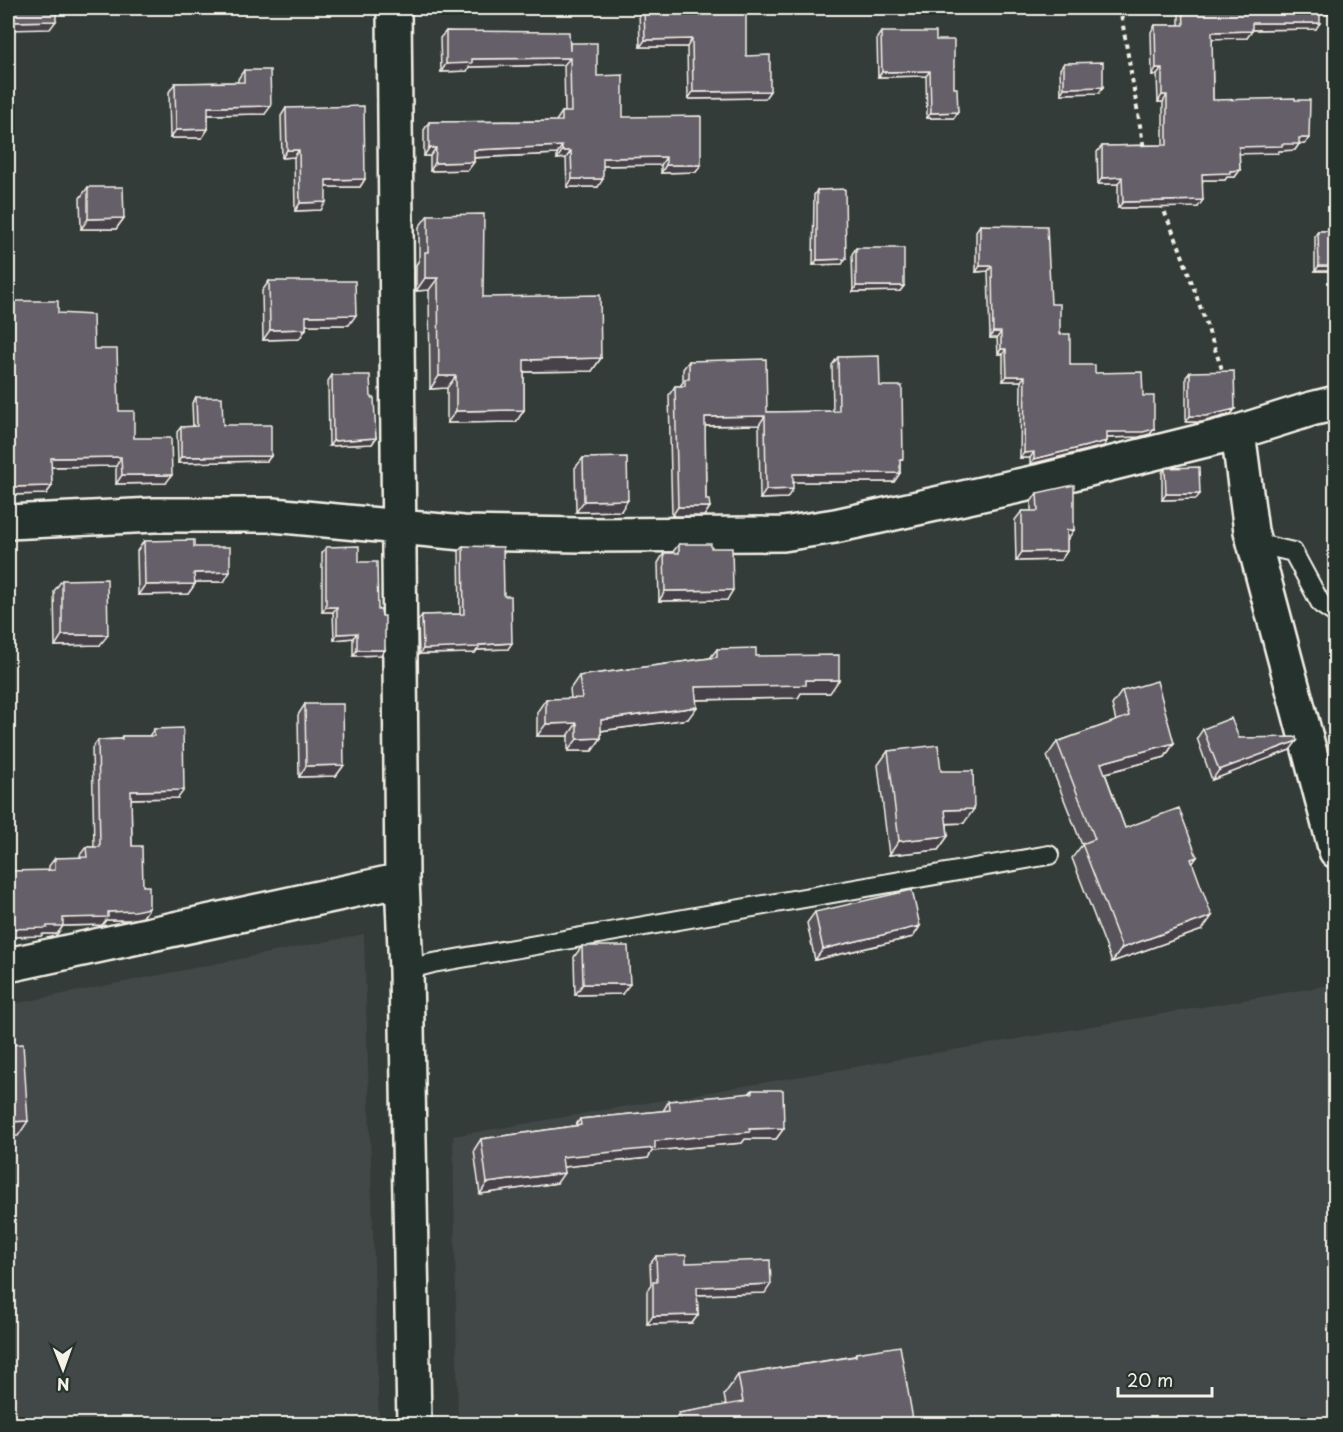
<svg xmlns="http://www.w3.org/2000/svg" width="1343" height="1432" font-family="'Playpen Sans',sans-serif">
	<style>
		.built { fill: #424647 }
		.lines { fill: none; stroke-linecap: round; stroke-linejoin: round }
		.lane-casing { stroke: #f4f1e8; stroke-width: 22 }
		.street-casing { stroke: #f4f1e8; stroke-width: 38 }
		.path { stroke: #f4f1e8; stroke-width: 4; stroke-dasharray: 4.5 4.5; stroke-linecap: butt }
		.lane { stroke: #26332d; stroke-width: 18 }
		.street { stroke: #26332d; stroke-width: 33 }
		.wall { fill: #57525a; stroke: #f4f1e8; stroke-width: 1.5 }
		.shaded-wall { fill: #47424a; stroke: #f4f1e8; stroke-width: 1.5 }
		.building { fill: #655f69; stroke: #f4f1e8; stroke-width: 1.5 }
	</style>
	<rect width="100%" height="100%" fill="#333c39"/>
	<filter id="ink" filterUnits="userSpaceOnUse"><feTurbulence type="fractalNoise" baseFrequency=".0167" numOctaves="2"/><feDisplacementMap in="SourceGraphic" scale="12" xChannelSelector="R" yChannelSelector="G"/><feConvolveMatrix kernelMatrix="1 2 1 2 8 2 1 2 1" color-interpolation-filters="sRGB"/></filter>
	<g filter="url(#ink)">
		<path class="built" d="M364,934L379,1424H8V1005Z
			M1335,984V1424H458L453,1136Z"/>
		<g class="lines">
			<g class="lane-casing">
				<path id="lane" d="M1254,543L1293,552L1321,604L1336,614
					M406,970L433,963L1049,855"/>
			</g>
			<g class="street-casing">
				<path id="street" d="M394,8L402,880L406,970L414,1424
					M1238,432L1251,531L1336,851
					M8,522L155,515H273L463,533L582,535L783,534L835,526L1041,481L1238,432L1311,409L1336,403
					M8,965L402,880"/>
			</g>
			<path class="path" d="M1120,8L1144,149
				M1161,204L1179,246L1224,375"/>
			<use href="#lane" class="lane"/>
			<use href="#street" class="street"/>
		</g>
		<path class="wall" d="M639,8H700V9L746,56L770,91L765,98L688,99L687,47H640Z
			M1179,8H1335V14H1320L1316,29L1252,30L1247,38H1212L1213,100L1305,144H1299L1295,150L1279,151L1278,153H1239L1240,170L1235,177H1227L1225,180H1203L1198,207L1118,208V184H1098L1097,152L1102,146L1163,145V102H1158L1157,75H1152L1151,32L1155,25H1179Z
			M446,31L569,44L597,76L623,117L701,165L696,172L661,173V165L603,166L598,187H567L566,158L557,159V154L474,158V162L468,170L430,171V156H424V130L429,122L556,121L562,112H565L564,65L469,67L467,71L441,72L440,38Z
			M881,32L936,40L954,88L958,112L954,118H927L926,76L878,77L877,38Z
			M1064,63L1103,87L1099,93L1061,94L1060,69Z
			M244,70L265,114L208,115V129L202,138H170L169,92L175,83L238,82V79Z
			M286,108L365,179L360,187H326L321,210L295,211L294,157L282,158L281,116Z
			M88,187L124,218L116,229H81L80,198Z
			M817,190L842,264L813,265L814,195Z
			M428,215L483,297L601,358L592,371L524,372V410L516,422L447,423V388L430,389L429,290L416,291V265L419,260V227Z
			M980,225L1051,304L1070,365L1095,373L1143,396L1154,429L1150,434L1139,437L1107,438L1104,446L1030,464V458H1020L1021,381H1003V354H998L997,338H990L988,271L976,272V231Z
			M1318,231H1335V271H1315V236Z
			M856,248L904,286L900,291L853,292L852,254Z
			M269,281L349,325H306V329L299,339L263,340L262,291Z
			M8,301L58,313L94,349L119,411L134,438L166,483L116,484V466L51,467L52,486L46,494L8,495Z
			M838,357L880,386L900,464V473L894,482H793L787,498L760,499L759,425L705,426L706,500L710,507L704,516H672L669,395L675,386H680L683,382V369L689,361L767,412L833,411L832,365Z
			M1190,372L1235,409L1231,414L1202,422H1186V377Z
			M332,375L371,398L376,438L372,444L329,446L328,381Z
			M196,397L223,425L271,456L267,461L178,463L177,432L181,427H193L192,403Z
			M583,458L621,511L576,512L575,468Z
			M1165,468L1196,499L1162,500V473Z
			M1037,493L1074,530L1067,539V551L1061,560L1016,561L1015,520L1022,511H1031V502Z
			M144,541L194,547L224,582H195V584L188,594L138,595L137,551Z
			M679,544L727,600L659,601L658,563L664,553H672Z
			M463,546L504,596L508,649L477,650L475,653L419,654L418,621L422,615L460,614L459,551Z
			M326,547L359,562L378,610L385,650L381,655L353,656V638L334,640L333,612H322V553Z
			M62,580L100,645L55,646L54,591Z
			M717,649L756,656L830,693H801L798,698L696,700L688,719L601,731V738L592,751H568V736H537V712L546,699H571L570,689L579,676L710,658Z
			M1122,691L1174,743L1165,757L1105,773L1125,828L1192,864L1202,930L1112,962L1072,858L1082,845L1047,756L1057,742L1116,721L1112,705Z
			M305,704L344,765L336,776L299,777L298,715Z
			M154,729L178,798L131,799L132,846L149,908L143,917L129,920H106L102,925L63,926L57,934H43L41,936L8,937V871H49V866L55,858H80V855L86,847H94L92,748L98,740L120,739L122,736H149Z
			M1203,729L1239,738L1290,750L1212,780L1197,738Z
			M888,751L941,771L964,823L947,824L948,836L938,850L889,855L878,765Z
			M815,912L920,926L913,937L815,960L807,923Z
			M582,946L622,994L575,995L574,957Z
			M752,1090L784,1128L776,1139H745L742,1143L652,1151L648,1158L563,1167L557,1183L480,1194L474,1150L481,1139L575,1126L580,1119L663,1111L669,1101L749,1094Z
			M656,1256L686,1263L765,1293L697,1295L698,1315L692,1323L647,1324V1291L651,1285L650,1264Z
			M856,1353L914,1425H672L679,1413L726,1405L724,1395L738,1375L854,1356Z"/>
		<path class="shaded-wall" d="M1320,8H1335V14H1316Z
			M56,21L50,29L8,30V22Z
			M1252,23H1320L1316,29L1247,30Z
			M1252,31L1247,38L1208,39L1212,32Z
			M692,39L687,47H640L645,40Z
			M570,58L564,65L469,67L467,71L441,72L446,64L472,59Z
			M1156,68H1162L1157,75H1152Z
			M930,71L926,76L878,77L882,72Z
			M1103,87L1099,93L1061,94L1064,88Z
			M770,91L765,98L688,99L693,92Z
			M1162,95H1167L1163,102H1158Z
			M271,106L265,114L202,115L208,107Z
			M958,112L954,118H927L931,113Z
			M208,129L202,138H170L176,130Z
			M1299,138H1309L1305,144H1299L1295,150L1279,151L1278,153L1235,154L1239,147Z
			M562,146L557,154L468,158L474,150Z
			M429,148H436L430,156H424Z
			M287,150H299L294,157L282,158Z
			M562,151H571L566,158L557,159Z
			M666,157L661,165L597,166L603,158Z
			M474,162L468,170L430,171L435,163Z
			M666,165H701L696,172L661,173Z
			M1240,170L1235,177H1227L1225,180H1198L1202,174Z
			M1122,177L1118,184H1098L1102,178Z
			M365,179L360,187H320L326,180Z
			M572,179H603L598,187H567Z
			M1203,200L1198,207L1118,208L1123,202Z
			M326,202L321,210L295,211L300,203Z
			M124,218L116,229H81L88,219Z
			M846,259L842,264L813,265L817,260Z
			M980,266H992L988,271L976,272Z
			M1319,266H1335V271H1315Z
			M425,278H438L429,290L416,291Z
			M856,286H904L900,291L853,292Z
			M356,315L349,325H299L306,316Z
			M306,329L299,339L263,340L270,330Z
			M993,332H1001L997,338H990Z
			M1001,349H1006L1003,354H998Z
			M601,358L592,371L515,372L524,360Z
			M439,376H456L447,388L430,389Z
			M1007,376H1025L1021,381H1003Z
			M1235,409L1231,414L1202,422H1186L1190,416Z
			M524,410L516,422L447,423L456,411Z
			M765,416L759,425L699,426L705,417Z
			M1154,429L1150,434L1139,437L1103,438L1107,432Z
			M376,438L372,444L329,446L333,441Z
			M1107,441L1104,446L1030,464L1034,459Z
			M1034,452L1030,458H1020L1024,453Z
			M271,456L267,461L178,463L181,457Z
			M121,457L116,466L45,467L51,458Z
			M900,473L894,482H787L793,474Z
			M122,475H172L166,483L116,484Z
			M52,486L46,494L8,495V487Z
			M793,489L787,498L760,499L766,490Z
			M1166,494H1200L1196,499L1162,500Z
			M628,500L621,511L576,512L584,501Z
			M678,507H710L704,516H672Z
			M1067,530H1074L1068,539H1060Z
			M1067,551L1061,560L1016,561L1022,552Z
			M230,572L224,582H188L194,573Z
			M195,584L188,594L138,595L145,585Z
			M733,590L727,600L659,601L665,591Z
			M326,607H337L333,612H322Z
			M357,633L353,638L334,640L337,634Z
			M62,635H108L100,645L55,646Z
			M512,643L508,649L477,650L475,653L419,654L423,649Z
			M357,650H385L381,655L353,656Z
			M806,680H839L830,693H801L798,698L686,700L695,687Z
			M697,707L688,719L592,732L601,720Z
			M577,723L568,736H537L546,724Z
			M601,738L592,751H568L577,739Z
			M1297,741L1290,750L1212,780L1219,770Z
			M1174,743L1165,757L1091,777L1101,763Z
			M344,765L336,776L299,777L306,766Z
			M184,790L178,798L125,799L131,791Z
			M974,809L964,823L935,824L945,810Z
			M948,836L938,850L889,855L899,841Z
			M1197,857L1187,871L1191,859Z
			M149,908L143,917L129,920H106L102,925L63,926L57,934H43L41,936L8,937V929L47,926L63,918L108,912Z
			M1212,916L1202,930L1112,962L1122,948Z
			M920,926L913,937L815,960L823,949Z
			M583,984H630L622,994L575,995Z
			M28,1121L18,1136H8V1122Z
			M784,1128L776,1139H745L742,1143L652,1151L648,1158L554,1168L562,1157L655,1141L749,1129Z
			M564,1173L557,1183L480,1194L487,1183Z
			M771,1284L765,1293L691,1295L697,1287Z
			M698,1315L692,1323L647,1324L653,1316Z"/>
		<path class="building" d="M8,8H56V21L8,22Z
			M644,8H700V9L746,8V56L770,55V91L693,92L692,39L645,40Z
			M1183,8H1335H1320V23H1252V31L1212,32L1213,100L1295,98V100H1310L1309,138H1299V144H1282V146L1239,147L1240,170L1230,171V173L1202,174L1203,200L1123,202L1122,177L1102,178V146L1167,145V95H1162V68H1156L1155,25H1184Z
			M446,31L569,32L570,51V43H597V76L623,75V117L701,116V165H666V157L603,158V179H572L571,151H562V146L474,150V162L435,163L436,148H429V122L562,121V112H571L570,58L472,59V63L446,64Z
			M881,32H936V40H954V88H957L958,112L931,113L930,71L882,72Z
			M1103,62V87L1064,88V63Z
			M244,70H270L271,106L208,107V129L176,130L175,83L244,82Z
			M364,106L365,179L326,180V202L300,203L299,150H287L286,108Z
			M88,187H123L124,218L88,219Z
			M845,189L846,259L817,260V190Z
			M484,214L483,297L600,295L601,358L524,360V410L456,411V376H439L438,278H425V252H428V215Z
			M980,225L1047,226L1051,304H1060V334H1070V365H1095V373L1142,372L1143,396H1154V429L1143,432H1107V441L1034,459V452L1024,453L1025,376H1007L1006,349H1001V332H993L992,266H980Z
			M1318,231H1335V266H1319Z
			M856,248H904V286H856Z
			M269,281H355L356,315L306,316V329L270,330Z
			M8,301H58V313L93,315L94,349H117L119,411H134V438H171L172,475H122L121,457L51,458L52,486L8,487Z
			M879,356L880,386H902L903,459L900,460V473L793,474V489L766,490L765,416L705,417L706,500H709L710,507H678L675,386H685V379H689V361L766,359L767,412L839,411L838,357Z
			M1234,371L1235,409L1206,416H1190V372Z
			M332,375H370L371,398H374L376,438L333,441Z
			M196,397H222L223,425H271V456L181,457V427L197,426Z
			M627,457L628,500L584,501L583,458Z
			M1199,467L1200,494H1166L1165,468Z
			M1074,485V530H1067V551L1022,552V511H1038L1037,493Z
			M194,540V547H230V572L194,573L195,584L145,585L144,541Z
			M679,544H711V548H732L733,590L665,591L664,553H679Z
			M359,546V562H377L378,610H381L382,616H385V650H357V633L337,634V607H326V547Z
			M463,546L503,547L504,596H511L512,643L479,645V647L423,649L422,615L464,614Z
			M107,579L108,635H62V580Z
			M756,648V656L839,655V680H806V685L695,687L697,707L601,720V738L577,739V723L546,724V699L582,698L579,676L717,657V649Z
			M1157,681L1174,743L1101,763L1125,828L1179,808L1197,857L1191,859L1212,916L1122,948L1082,844L1095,839L1057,742L1129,716L1122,691Z
			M305,704H343L344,765L306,766Z
			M1231,718L1239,738L1296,737L1297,741L1219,770L1203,729Z
			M183,728L184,790L131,791L132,846H142L143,886H149V908L135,911L108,912V917L63,918V926H47V928L8,929V871L55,870V858L87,857L86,847H100L98,740L122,739V736H154V729Z
			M938,745L941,771H973L974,809L945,810L948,836L899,841L888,751Z
			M912,890L920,926L823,949L815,912Z
			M582,946H628L630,984H583Z
			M23,1044L28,1121L8,1122V1045Z
			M752,1090H783L784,1128L749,1129L750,1132L655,1141V1148L562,1157L564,1173L487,1183L481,1139L581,1125L580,1119L670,1110L669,1101L752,1093Z
			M686,1255V1263L770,1260L771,1284L697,1287L698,1315L653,1316V1282H657L656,1256Z
			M900,1346L914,1425H681L679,1413L743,1402L738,1375L856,1356V1353Z"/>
	</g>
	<rect width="1343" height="1432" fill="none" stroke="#26332d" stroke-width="30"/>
	<rect x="15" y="15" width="1313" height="1402" fill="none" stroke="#f4f1e8" stroke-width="2" filter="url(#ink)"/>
	<g transform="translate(63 1369) rotate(179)" stroke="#26332d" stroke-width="4.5" paint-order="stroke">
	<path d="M0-4.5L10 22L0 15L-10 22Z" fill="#f4f1e8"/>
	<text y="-9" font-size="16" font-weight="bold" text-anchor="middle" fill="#f4f1e8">N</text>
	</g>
	<path d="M1118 1387v9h94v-9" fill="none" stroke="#f4f1e8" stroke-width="3"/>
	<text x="1127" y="1387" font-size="18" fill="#f4f1e8" stroke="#26332d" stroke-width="4.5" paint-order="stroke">20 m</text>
</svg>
